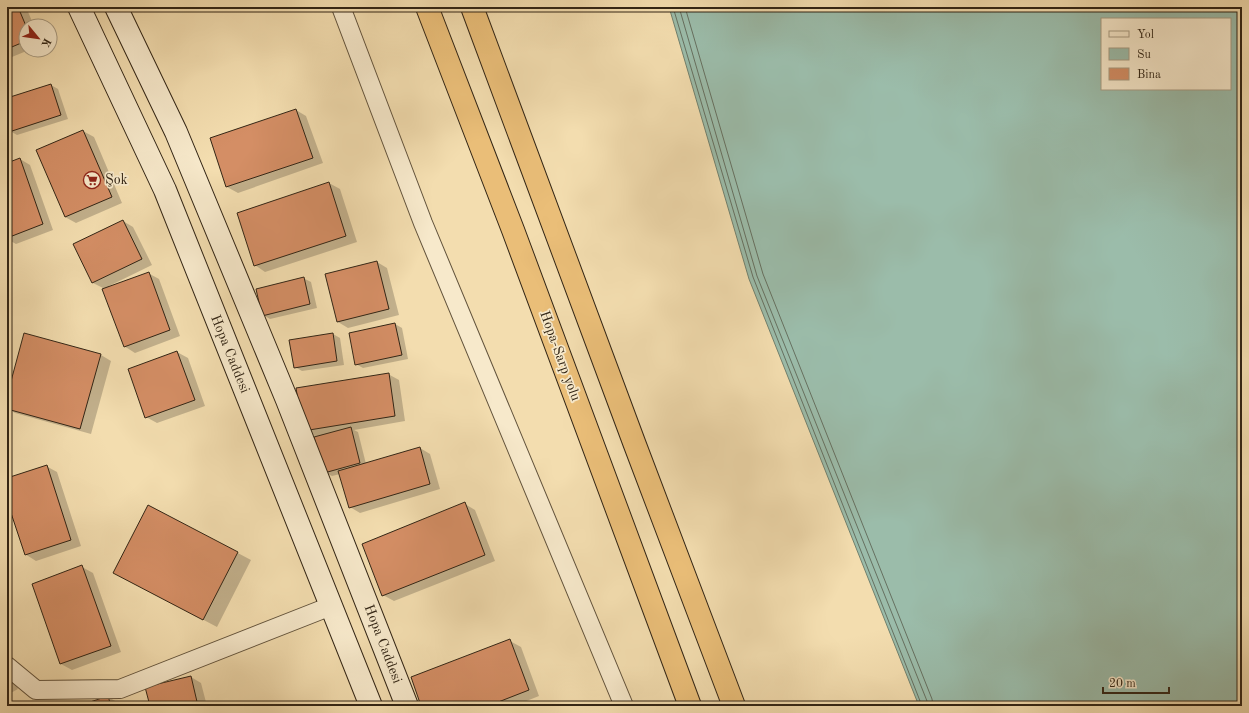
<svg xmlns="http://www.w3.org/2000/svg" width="1249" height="713" font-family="'Old Standard TT',serif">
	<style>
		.water { fill: #9bbcaa; stroke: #71806e; fill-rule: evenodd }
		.shadow { fill: #0003 }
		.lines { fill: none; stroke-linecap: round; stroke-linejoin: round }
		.shore { stroke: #667060; stroke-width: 1 }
		.building { fill: #d48e65; stroke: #322515 }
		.street-casing { stroke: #62533c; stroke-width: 20 }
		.secondary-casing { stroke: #322515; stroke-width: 24 }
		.highway-casing { stroke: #322515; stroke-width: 24 }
		.street { stroke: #f7e9cb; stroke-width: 18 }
		.secondary { stroke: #f7e9cb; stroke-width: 22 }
		.highway { stroke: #eabe78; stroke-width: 22 }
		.labels { text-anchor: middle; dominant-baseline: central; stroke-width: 3.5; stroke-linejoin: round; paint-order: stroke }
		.poi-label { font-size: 14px; fill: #322515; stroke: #f7e9cb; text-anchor: start }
		.street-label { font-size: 14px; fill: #322515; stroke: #f7e9cb }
	</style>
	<rect width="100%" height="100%" fill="#f3ddaf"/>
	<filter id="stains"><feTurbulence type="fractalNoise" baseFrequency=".005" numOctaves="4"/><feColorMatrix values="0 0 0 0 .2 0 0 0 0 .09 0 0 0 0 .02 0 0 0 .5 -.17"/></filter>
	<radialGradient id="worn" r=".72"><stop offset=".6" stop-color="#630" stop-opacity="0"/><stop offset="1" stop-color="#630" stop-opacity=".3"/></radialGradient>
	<path class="water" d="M669,7H1242V706H919L749,279ZM1102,19H1230V89H1102Z"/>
	<path class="shadow" d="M7,7H26L34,26H26V50H29L7,59Z
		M51,85L58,89L68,119L17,135L10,131L7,123V99Z
		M296,110L306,116L323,163L238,193L227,187Z
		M83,131L94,137L122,203L76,223L65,217Z
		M20,159L30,165L53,230L16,244L7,239V164Z
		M329,183L340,189L357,242L265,272L255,265Z
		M123,221L133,227L152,265L109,286L110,288L148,273L159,279L180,336L135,353L124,346L105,289L93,283L75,244Z
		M7,241L10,248L7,250Z
		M377,262L387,268L399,315L348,328L338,322Z
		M303,278L311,282L317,308L270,319L263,315Z
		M395,324L402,328L408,359L363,368L356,364Z
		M25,334L101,355L111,361L91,434L15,413L7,408V400Z
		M333,334L340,338L344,365L302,371L295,367Z
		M177,352L188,358L205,406L157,423L146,417Z
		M388,374L399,380L405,421L354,430L358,432L366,464L420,448L430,454L440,489L360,513L350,507L340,474L332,476L324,472L315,436L303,430Z
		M46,466L57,472L81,546L36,561L25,554L7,498V479Z
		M465,504L475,510L495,561L394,601L383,595Z
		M149,506L251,560L217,627L128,580Z
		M82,567L93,573L121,652L72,670L61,664L33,584Z
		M510,641L521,647L539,696L514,706H422Z
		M7,668L18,689L7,695Z
		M191,677L201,683L207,706H151Z
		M108,697L119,703L120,706H81Z"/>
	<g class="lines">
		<path class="shore" d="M673,7L753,277L922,706
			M679,7L757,276L927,701V706
			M685,7L763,274L932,699L933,706"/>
	</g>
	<path class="building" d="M7,7H18L26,26V41L7,49Z
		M51,84L61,115L9,132L7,126V98Z
		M296,109L313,158L226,187L210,138Z
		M83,130L112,197L65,217L36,150Z
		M20,158L43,224L7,238V163Z
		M329,182L346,236L254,266L237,213Z
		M123,220L142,259L92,283L73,244Z
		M377,261L389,309L337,322L325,274Z
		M149,272L170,330L124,347L102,289Z
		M304,277L310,304L262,316L256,289Z
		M395,323L402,355L355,365L349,333Z
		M24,333L101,354L80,429L7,409V396Z
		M333,333L337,361L294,368L289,340Z
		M177,351L195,400L145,418L128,369Z
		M389,373L395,416L303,431L296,388Z
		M351,427L360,463L324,473L314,437Z
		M420,447L430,484L349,508L338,471Z
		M47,465L71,540L25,555L7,501V478Z
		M465,502L485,555L382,596L362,544Z
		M148,505L238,552L203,620L113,573Z
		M82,565L111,646L60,664L32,584Z
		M510,639L529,690L488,706H421L411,677Z
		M191,676L198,706H150L145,687Z
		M108,696L111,706H78Z"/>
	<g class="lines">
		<g class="street-casing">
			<path id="street" d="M341,7L423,223L624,706
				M7,666L36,690L120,689L331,606"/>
		</g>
		<g class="secondary-casing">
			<path id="secondary" d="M79,7L165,190L371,706
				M116,7L176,132L287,400L407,706"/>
		</g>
		<g class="highway-casing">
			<path id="highway" d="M427,7L513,230L690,706
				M472,7L635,445L734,706"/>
		</g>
		<use href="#street" class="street"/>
		<use href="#secondary" class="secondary"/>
		<use href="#highway" class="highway"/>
	</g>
	<defs>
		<g id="supermarket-ring" transform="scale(0.9)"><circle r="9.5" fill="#f7e9cb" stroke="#8f2418" stroke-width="1.5"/><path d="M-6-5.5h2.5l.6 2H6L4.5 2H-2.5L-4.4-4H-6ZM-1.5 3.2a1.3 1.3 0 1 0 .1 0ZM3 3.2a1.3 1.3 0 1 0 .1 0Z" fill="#8f2418"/></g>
	</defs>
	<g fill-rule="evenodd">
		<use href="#supermarket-ring" x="92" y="180"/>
	</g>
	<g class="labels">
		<g class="poi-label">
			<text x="105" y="180">Şok</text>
		</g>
		<g class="street-label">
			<text transform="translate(230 354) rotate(68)">Hopa Caddesi</text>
			<text transform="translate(560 356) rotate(70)">Hopa-Sarp yolu</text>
			<text transform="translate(383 644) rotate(69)">Hopa Caddesi</text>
		</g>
	</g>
	<rect width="1249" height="713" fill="none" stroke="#f3ddaf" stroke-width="24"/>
	<rect x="8" y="8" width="1233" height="697" fill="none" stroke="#322515" stroke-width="2"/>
	<rect x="12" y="12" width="1225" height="689" fill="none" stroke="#322515"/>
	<rect x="1101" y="18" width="130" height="72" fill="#f7e9cb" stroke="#a89b82"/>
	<rect x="1109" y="31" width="20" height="6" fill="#f7e9cb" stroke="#a89b82"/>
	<text x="1137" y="38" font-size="12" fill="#322515">Yol</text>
	<rect x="1109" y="48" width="20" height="12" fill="#9bbcaa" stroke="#a89b82"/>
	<text x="1137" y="58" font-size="12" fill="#322515">Su</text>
	<rect x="1109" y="68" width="20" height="12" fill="#d48e65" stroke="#a89b82"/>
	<text x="1137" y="78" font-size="12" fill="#322515">Bina</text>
	<g transform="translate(38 38) rotate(119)"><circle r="19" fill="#f7e9cb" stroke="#a89b82"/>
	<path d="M0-3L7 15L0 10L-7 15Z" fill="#8f2418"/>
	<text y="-6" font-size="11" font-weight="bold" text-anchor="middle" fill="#322515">K</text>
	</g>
	<path d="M1103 687v6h66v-6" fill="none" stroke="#322515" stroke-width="2"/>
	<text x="1109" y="687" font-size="12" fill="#322515" stroke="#f7e9cb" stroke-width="3" paint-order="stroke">20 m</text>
	<rect width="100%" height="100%" filter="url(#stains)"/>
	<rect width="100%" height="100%" fill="url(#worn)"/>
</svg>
